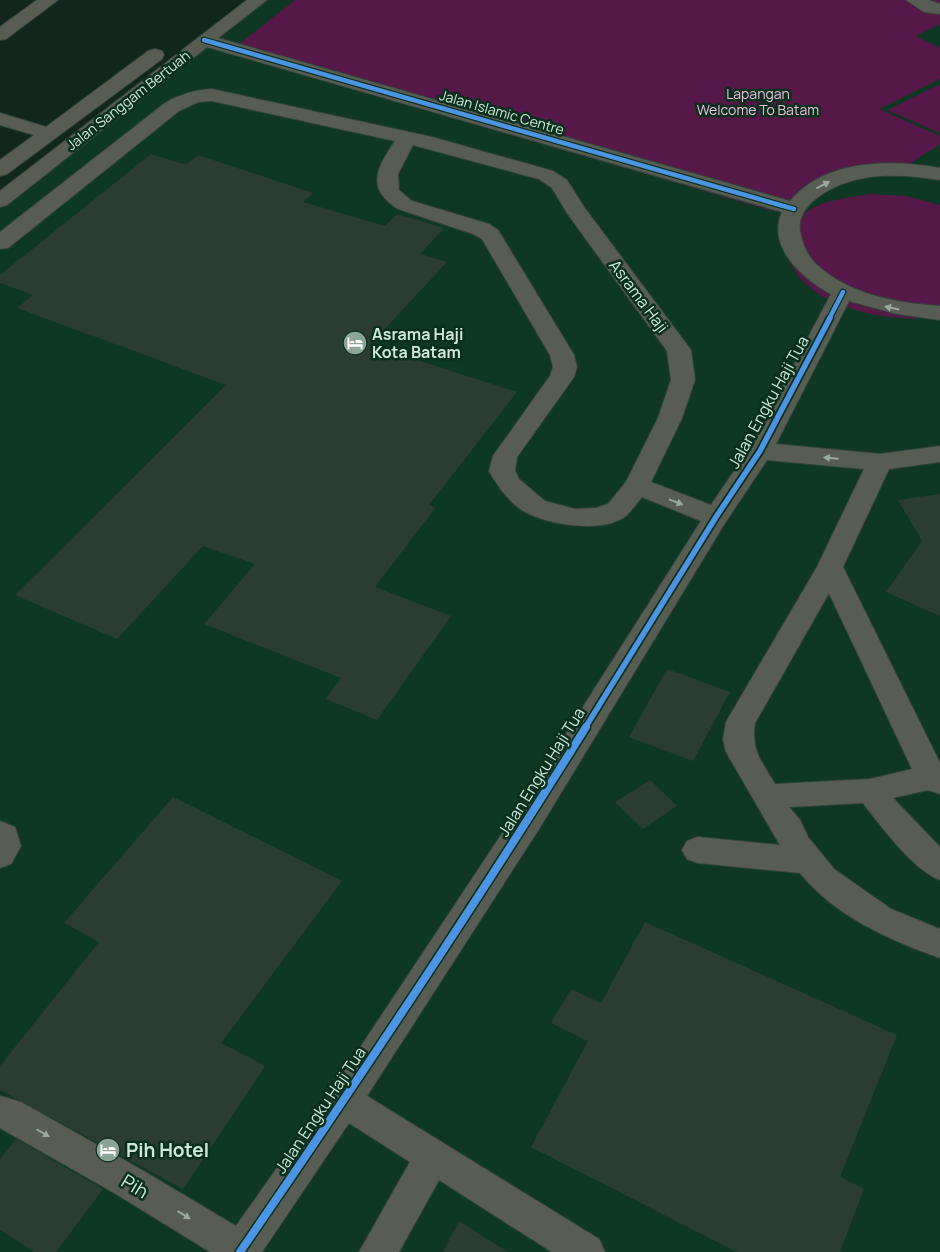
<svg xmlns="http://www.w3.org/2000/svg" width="940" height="1252" font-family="Manrope,sans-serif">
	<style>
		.built { fill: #0e3824 }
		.green { fill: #551849 }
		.building { fill: #2a3d33 }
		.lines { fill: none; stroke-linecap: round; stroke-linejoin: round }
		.minor-casing { stroke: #31443a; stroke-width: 2 }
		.minor { fill: #585d54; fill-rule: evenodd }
		.cycleway-far2-casing { stroke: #092f1d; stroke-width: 7 }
		.cycleway-far1-casing { stroke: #092f1d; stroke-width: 9 }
		.cycleway-casing { stroke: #092f1d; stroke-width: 11 }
		.cycleway-far2 { stroke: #4d94e3; stroke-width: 4.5 }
		.cycleway-far1 { stroke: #4d94e3; stroke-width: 5.5 }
		.cycleway { stroke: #4d94e3; stroke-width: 8 }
		.oneway { fill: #99a99d }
		.labels { text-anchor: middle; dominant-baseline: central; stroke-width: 5; stroke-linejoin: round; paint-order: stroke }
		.far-park-label { font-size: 14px; fill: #f1bfe1; stroke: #092f1d }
		.far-street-label { font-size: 14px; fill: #cfe8d8; stroke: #092f1d }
		.street-label { font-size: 16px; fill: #cfe8d8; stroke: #092f1d }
		.poi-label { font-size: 16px; font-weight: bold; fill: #cfe8d8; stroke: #092f1d; text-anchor: start }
		.near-poi-label { font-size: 19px; font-weight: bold; fill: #cfe8d8; stroke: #092f1d; text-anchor: start }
		.near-street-label { font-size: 19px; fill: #cfe8d8; stroke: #092f1d }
	</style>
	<rect width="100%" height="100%" fill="#11271c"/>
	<path class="built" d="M258,0H940V1252H0V201Z"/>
	<path class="green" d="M295,0H940V24L916,36L940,48V79L879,109L940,136V144L891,176L847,178L817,184L772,211L229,52Z
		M940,84V133L887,110Z
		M871,194L906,196L940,205V316C900,324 836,312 806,284C780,260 779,227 811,209C829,199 851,197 871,194Z"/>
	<path class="building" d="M151,154L186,165L198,155L313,193L303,202L385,226L397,214L444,228L420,254L447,262L370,345L517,392L429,505L436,507L375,587L451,616L377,720L326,699L341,678L204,624L255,564L203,546L117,639L15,595L226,385L17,308L33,295L0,283V275Z
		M940,494V616L886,592L922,541L898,500Z
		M667,669L730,692L693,761L629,737Z
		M650,780L677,806L643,829L615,802Z
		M173,797L342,881L221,1043L265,1066L183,1189L0,1090V1066L99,942L64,923Z
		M645,922L897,1035L840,1177L864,1189L840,1252H737L531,1147L588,1041L551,1023L571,989L601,1003Z
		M16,1139L103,1189L56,1252H35L0,1230V1159Z
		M459,1221L508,1252H443Z"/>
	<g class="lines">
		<g class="minor-casing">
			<path id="minor" d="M37,0H58L6,39L0,40V27Z
				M247,0H267L218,38L790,201C825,159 891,159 940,168V180C896,173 849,171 813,201C805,208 798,219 800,231C802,243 807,255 816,264C849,295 897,303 940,306V320L897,314L849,301L776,444L880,454L940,446V462L889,469L843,567L940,763V794L928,790L893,798L940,847V880C914,871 880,825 863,803L789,807L800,820L808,837L834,869L891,909L940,929V958C889,940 835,916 800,873L698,863L687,859L682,850L687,841L698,837L780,845L726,752L723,739L726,722L817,567L864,469L767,460L725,523L539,829L367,1096L599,1239L605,1252H552L439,1180L399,1252H359L410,1162L349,1123L262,1252H210L116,1194L0,1128V1096L21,1102L142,1170L236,1226L332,1090L517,811L701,521L642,497C637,503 632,510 627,515C605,534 551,525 527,513C511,505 498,487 489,471L493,456L550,376L553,367L550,355L482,239L473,234L398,209C365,188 377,168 395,141L212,101L198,102L179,111L8,248L0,249V232L165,103C180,94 195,90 212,89L432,137L553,171L567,180L584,207L691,350L695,380L682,418L651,482L711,505L749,449L831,294C804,280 766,247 782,212L207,47L7,205L0,207V191ZM413,145L539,179L552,188L567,213L667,351L671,380L658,418L626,482L608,504L596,508L575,509L545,501L519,479L515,471L517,457L574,377L577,367L574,355L498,230L489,224L412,201L399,190L398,174ZM829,593L912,769L870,779L775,784C761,760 751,751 755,723Z
				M906,0H928L940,4V14L924,12Z
				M155,49L162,51L164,55L162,59L7,174L0,176V160L34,135L0,125V113L46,127L148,51Z
				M0,821L15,827L21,846L11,864L0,868Z"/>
		</g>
		<use href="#minor" class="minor"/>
		<g class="cycleway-far2-casing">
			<path id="cycleway-far2" d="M204,40L794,209
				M829,319L843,292"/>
		</g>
		<g class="cycleway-far1-casing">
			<path id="cycleway-far1" d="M585,728L716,517L760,451L830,318"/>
		</g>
		<g class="cycleway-casing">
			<path id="cycleway" d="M240,1252C359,1079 475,905 586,727"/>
		</g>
		<use href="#cycleway-far2" class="cycleway-far2"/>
		<use href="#cycleway-far1" class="cycleway-far1"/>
		<use href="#cycleway" class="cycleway"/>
	</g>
	<defs><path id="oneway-solid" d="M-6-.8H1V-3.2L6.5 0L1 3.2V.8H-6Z" transform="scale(1.25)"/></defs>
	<g class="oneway">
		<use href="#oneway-solid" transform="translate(823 185) rotate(-27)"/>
		<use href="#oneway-solid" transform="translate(892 308) rotate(-168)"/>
		<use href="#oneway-solid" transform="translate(831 458) rotate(-175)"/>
		<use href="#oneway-solid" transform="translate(676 502) rotate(21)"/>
		<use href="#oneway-solid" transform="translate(43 1133) rotate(30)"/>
		<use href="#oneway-solid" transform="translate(184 1215) rotate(31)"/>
	</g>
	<defs>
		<g id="hotel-disc" transform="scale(1.25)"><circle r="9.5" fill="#8ca496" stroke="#092f1d"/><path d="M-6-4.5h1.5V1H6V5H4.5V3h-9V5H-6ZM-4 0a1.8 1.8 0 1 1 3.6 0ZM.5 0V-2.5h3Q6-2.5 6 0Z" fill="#fff"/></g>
	</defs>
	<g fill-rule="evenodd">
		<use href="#hotel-disc" x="355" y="343"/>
		<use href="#hotel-disc" x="108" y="1150"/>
	</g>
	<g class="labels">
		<g class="far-park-label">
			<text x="758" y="93">Lapangan<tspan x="758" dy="16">Welcome To Batam</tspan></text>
		</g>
		<g class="far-street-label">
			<text transform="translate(128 100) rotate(-38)">Jalan Sanggam Bertuah</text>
			<text transform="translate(502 112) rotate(16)">Jalan Islamic Centre</text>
		</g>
		<g class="street-label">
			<text transform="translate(639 296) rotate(53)">Asrama Haji</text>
			<text transform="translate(768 402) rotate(-61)">Jalan Engku Haji Tua</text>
			<text transform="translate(541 772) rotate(-58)">Jalan Engku Haji Tua</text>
			<text transform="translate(320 1110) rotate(-56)">Jalan Engku Haji Tua</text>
		</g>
		<g class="poi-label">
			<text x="372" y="334">Asrama Haji<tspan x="372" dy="18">Kota Batam</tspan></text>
		</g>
		<g class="near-poi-label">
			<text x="126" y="1150">Pih Hotel</text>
		</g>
		<g class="near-street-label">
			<text transform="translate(135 1186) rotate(31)">Pih</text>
		</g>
	</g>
</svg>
